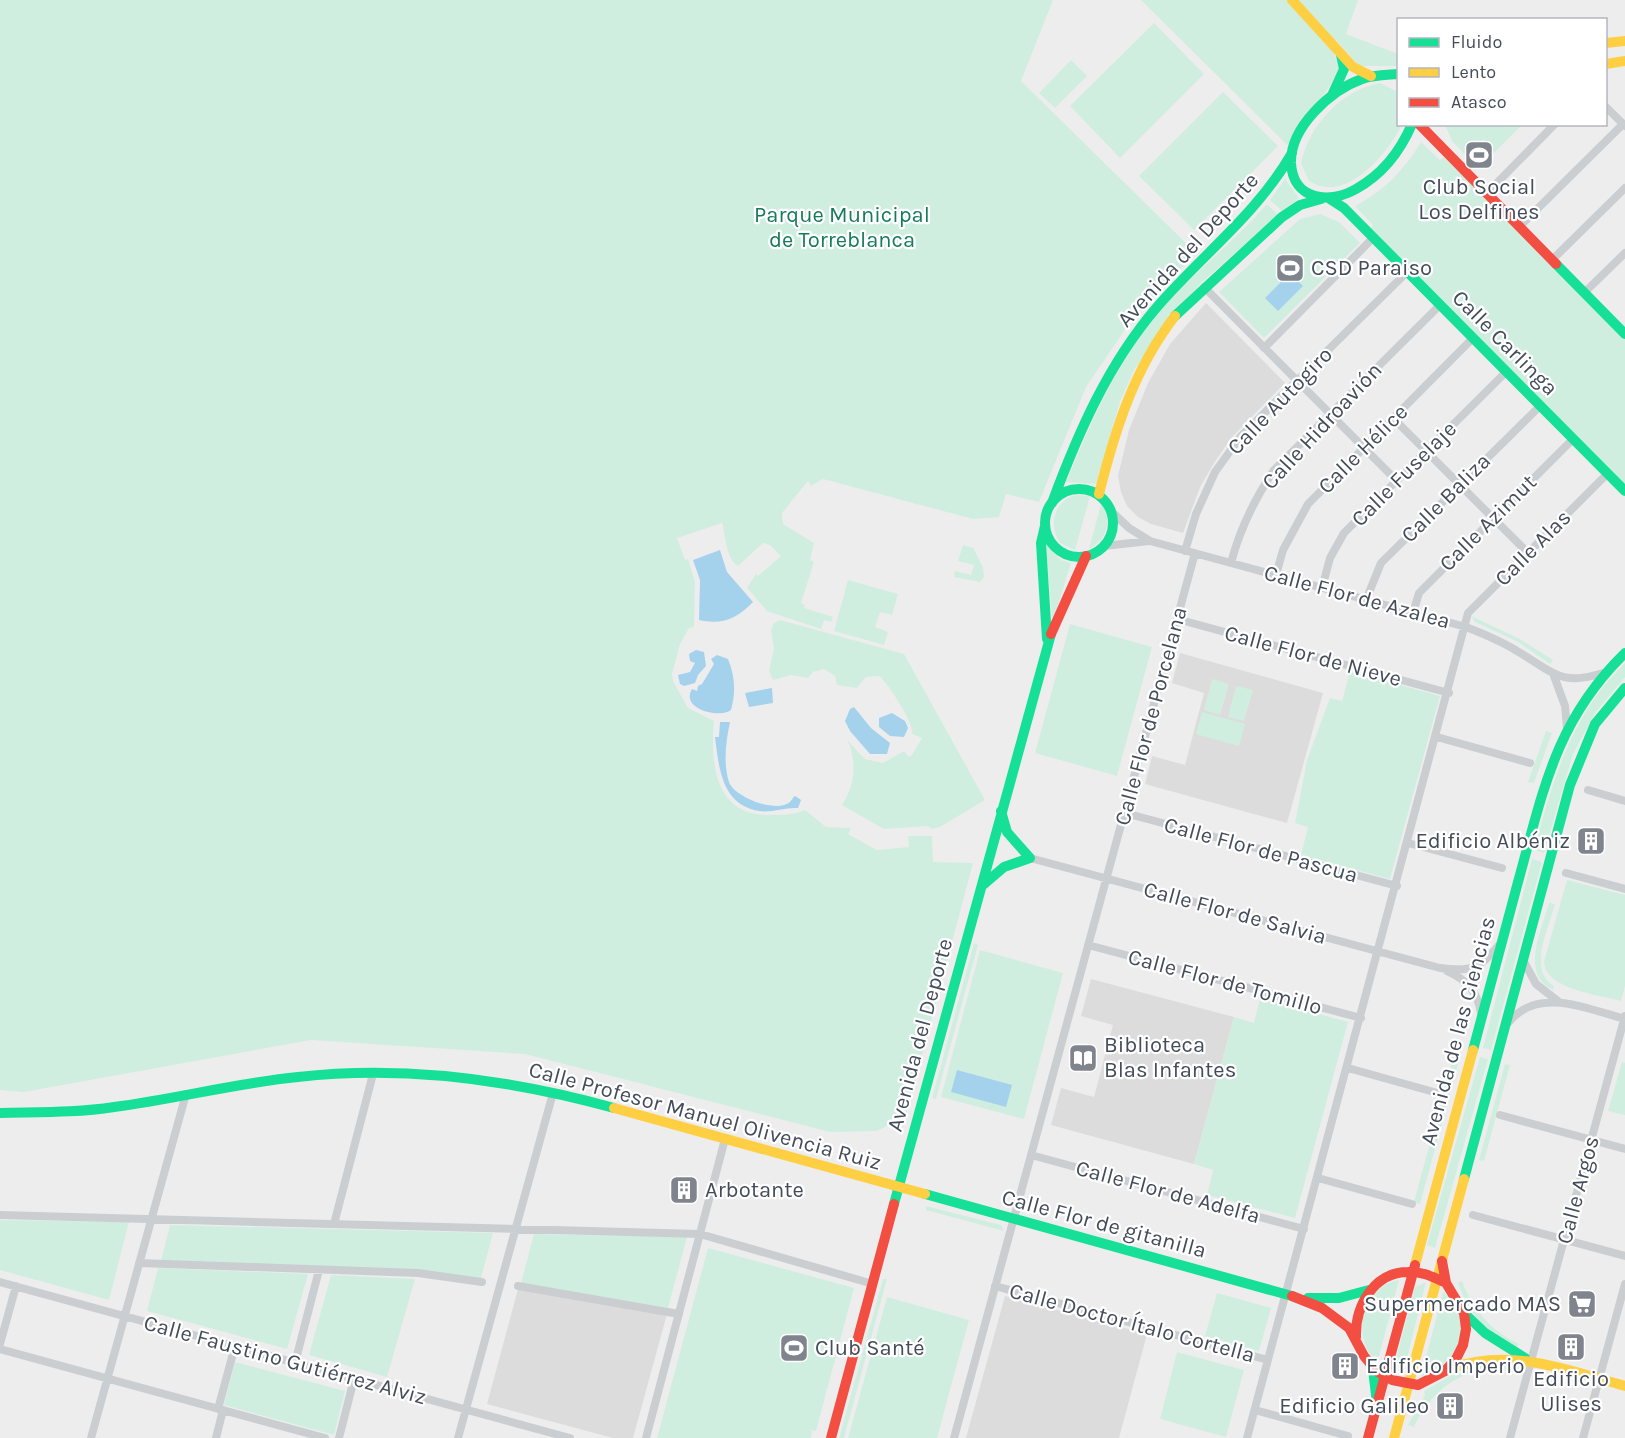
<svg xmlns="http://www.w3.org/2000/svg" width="1625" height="1438" font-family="Karla,sans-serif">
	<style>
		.education { fill: #dcdcdd }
		.green { fill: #d0eee0 }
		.water { fill: #a4d2ed }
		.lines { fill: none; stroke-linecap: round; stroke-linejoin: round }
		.street { stroke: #cbced1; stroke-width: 8 }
		.fast { stroke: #16e098; stroke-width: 10 }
		.slow { stroke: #ffcf43; stroke-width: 10 }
		.jam { stroke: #f24e42; stroke-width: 10 }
		.labels { text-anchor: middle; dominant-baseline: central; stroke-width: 4.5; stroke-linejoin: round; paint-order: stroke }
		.poi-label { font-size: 22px; fill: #444c5a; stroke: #fff; text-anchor: start }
		.park-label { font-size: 22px; fill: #157b58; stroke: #fff }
		.street-label { font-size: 22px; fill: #444c5a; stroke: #fff }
	</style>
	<rect width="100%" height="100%" fill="#eeeded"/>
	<path class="education" d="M1206,303L1285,383L1232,437L1214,463L1200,487L1183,533L1151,524L1138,517L1127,506L1121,492L1118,476L1129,430L1148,383L1170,344Z
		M1180,653L1323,693L1287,823L1145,784L1152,756L1185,765L1204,693L1172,683Z
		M1091,979L1234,1017L1194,1164L1051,1125L1061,1088L1094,1097L1113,1025L1081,1016Z
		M518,1289L667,1314L633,1438H613L487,1404Z
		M1005,1296L1147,1334L1119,1438H966Z"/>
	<path class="green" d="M0,0H1053L1021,81L1196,253L1135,315L1086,387L1039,502L1006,494L999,517L973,519L823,479L811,486L808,481L782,513L783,524L814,543L810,560L814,562L801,603L805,605L804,608L833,617L831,622L824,620L821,629L767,611L747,588L756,574L758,576L781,556L770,545L763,543L738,566C726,559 726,537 722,523L677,538L685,560L688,559L695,582L694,627L689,628L680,644L672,674L673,681L688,708L714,721C710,763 715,815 768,815C781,815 793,815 805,810L826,827L851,828L848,834L877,850L909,847L908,836H932L933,862L973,863L906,1116L877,1131L830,1132L525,1054L311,1040L24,1092L0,1090Z
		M1141,0H1358L1346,34L1398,54V66H1359L1336,40L1330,46L1340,66C1327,96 1304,118 1287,145Z
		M1154,23L1204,74L1120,158L1070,106Z
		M1071,60L1087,76L1055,108L1039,93Z
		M1380,83L1398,92V124L1402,125C1387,154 1346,205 1309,181L1301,163C1309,125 1342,90 1380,83Z
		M1223,92L1278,146L1194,230L1139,176Z
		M1445,125H1522L1479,168L1452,141Z
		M1421,142L1440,160L1444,157L1625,339V486L1370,229L1373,225L1355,206C1384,191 1404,170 1421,142Z
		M1285,179L1299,198L1282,211L1270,200Z
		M1267,204L1278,215L1200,284L1134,370L1120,402L1096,484L1066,482C1092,421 1116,362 1160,311C1193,273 1234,242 1267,204Z
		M1320,214L1339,222L1360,243L1264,338L1219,292L1300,219Z
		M1076,495L1090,496L1075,550L1060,543C1048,525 1054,501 1076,495Z
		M1101,504C1113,521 1107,539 1089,549Z
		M963,545L973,548L983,567L984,577L980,582L954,577L955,571L971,575L974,565L958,561Z
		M1046,546L1061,560L1071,563L1054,617L1052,618Z
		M848,580L898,594L892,615L880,612L875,627L888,632L884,645L834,631Z
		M1471,616L1520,639L1553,660L1550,664L1518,642L1475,622Z
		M780,620L904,654L985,800L940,827L932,829L928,826L884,829L842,805C855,785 857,764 848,741L865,759L883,763L904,751L909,757L912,755L922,738L912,734C914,723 888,683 879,676L866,677L857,688L837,685L835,676L824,669L813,672L808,678L791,675L773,680L769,671L774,648L771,630L774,623Z
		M1070,624L1152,647L1117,776L1035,753Z
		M1625,663V677L1595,713L1573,754L1544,853L1534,850C1553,780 1571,715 1625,663Z
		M1350,671L1440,696L1390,879L1301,855L1308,827L1295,823L1307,760L1330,698L1342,701Z
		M1212,679L1229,684L1220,715L1204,710Z
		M1236,686L1253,690L1244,721L1228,717Z
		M1202,712L1245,724L1239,746L1196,734Z
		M1546,731L1552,733L1534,783L1528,782Z
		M1532,859L1542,862L1491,1050L1483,1048Z
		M1567,880L1625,895V986L1621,1001C1599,995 1544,989 1544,961Z
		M1549,903L1555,904C1549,928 1527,970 1554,986L1553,990C1519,974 1542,929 1549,903Z
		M974,943L978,945L936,1099L932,1098Z
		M980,950L1063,973L1024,1119L941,1097Z
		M1260,998L1348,1022L1295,1218L1207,1195L1213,1170L1194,1164L1234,1017L1254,1023Z
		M1455,1051L1461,1053L1420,1204L1414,1202Z
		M1480,1057L1488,1059L1435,1248L1427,1245Z
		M1622,1062L1625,1063V1115L1608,1111Z
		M1505,1064L1510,1065L1484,1161L1479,1160Z
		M926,1206L1001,1225L1004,1231L926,1210Z
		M0,1220L129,1222L109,1300L0,1270Z
		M170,1225L493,1233L481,1278L388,1270L161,1261Z
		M534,1234L687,1237L668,1308L521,1283Z
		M708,1248L854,1288L816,1431L806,1429L812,1431L811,1438H657Z
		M158,1268L308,1274L287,1349L147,1311Z
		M331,1275L415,1279L387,1377L309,1355Z
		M883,1279H887L844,1438H839Z
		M1399,1280L1377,1364C1351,1337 1360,1288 1399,1280Z
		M1462,1281C1473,1310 1491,1331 1519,1344L1517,1348C1488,1334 1469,1315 1458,1283Z
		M1426,1282L1405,1366L1401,1371L1392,1374L1415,1287Z
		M1443,1292C1478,1317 1458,1367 1421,1376Z
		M1217,1293L1271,1308L1259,1351L1205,1336Z
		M887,1297L969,1320L937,1438H848Z
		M1177,1352L1244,1370L1226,1437L1160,1419Z
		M235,1362L345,1391L334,1435L224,1405Z
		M1497,1362L1513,1364L1512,1369C1467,1365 1433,1386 1414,1427L1408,1425L1425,1395L1424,1391L1466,1367Z"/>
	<path class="water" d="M1290,273L1303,286L1278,311L1265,298Z
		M720,550L727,572L753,602C737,619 722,625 699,620L700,580L693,560Z
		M696,650L704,652L706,666L698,675L695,683L684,686L680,684L678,675L690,672L695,663L690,661L689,654Z
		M717,655L728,659C735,676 736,692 731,710C719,719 680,709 692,689L697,691L698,686L702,684L714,664L711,659Z
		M772,688L773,703L749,707L745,693Z
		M854,707L871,728L890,743L887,754H870L850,731L845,721L850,709Z
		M892,713L905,721L908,728L904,737L890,736L879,727V718Z
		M720,722H730C726,741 723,763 729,782C734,797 777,814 790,802C792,800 793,797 795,796L801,800L798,808C785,807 772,813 759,811C722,805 719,769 715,737H719Z
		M957,1070L1012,1085L1006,1107L951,1092Z"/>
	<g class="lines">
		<path class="street" d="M1606,107L1625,126
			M1486,194L1555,124
			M1519,227L1623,124
			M1552,260L1625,188
			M1204,287L1397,481
			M1584,293L1625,253
			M1264,348L1373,238
			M1393,418L1528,553
			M1111,511L1129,528L1150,541L1466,627C1484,634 1501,641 1517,651C1552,671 1560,687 1603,673
			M1104,546L1149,541
			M1185,551L1196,514L1215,472L1241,436L1407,272
			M1231,563C1240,528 1254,500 1274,470L1440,305
			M1276,575L1283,550L1308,504L1473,338
			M1322,588L1330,558L1344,533L1506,372
			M1366,600L1381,563L1540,406
			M1413,613L1419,593L1573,439
			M1177,619L1449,693
			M1554,676L1565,706L1567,728
			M1437,737L1530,763
			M1588,790L1625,801
			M1125,813L1397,886
			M1408,843L1502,868
			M1030,858L1440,968C1471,972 1480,969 1499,945
			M1566,873L1625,889
			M1088,945L1361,1018
			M1523,960L1536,984L1559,1002
			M1447,971C1466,979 1478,993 1481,1013
			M1509,1022C1538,986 1587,1009 1625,1019
			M1348,1068L1441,1094
			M1500,1115L1625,1149
			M1031,1155L1304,1229
			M1318,1178L1412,1204
			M0,1215L700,1234L873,1284
			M1473,1215L1625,1256
			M334,1224L373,1074
			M139,1263L418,1273L482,1282
			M0,1282L570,1438
			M518,1286L679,1314
			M995,1286L1268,1360
			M0,1344L16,1286
			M0,1349L325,1438
			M295,1363L319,1270
			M218,1409L235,1346
			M1255,1410L1348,1436
			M91,1438L186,1094
			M216,1438L223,1410
			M339,1438L354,1379
			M458,1438L553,1093
			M646,1438L725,1139
			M954,1438L1195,553
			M1247,1438L1468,613L1607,474
			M1510,1438L1625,1016
			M1583,1438L1625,1284"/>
		<path class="fast" d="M1398,74C1386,75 1373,75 1362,79C1331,90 1290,127 1291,163C1293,201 1330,204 1356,189C1383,174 1400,152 1412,124
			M1333,93L1344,69L1341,55
			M1330,199L1344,208L1625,491
			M1556,264L1625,334
			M1175,316L1282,217L1300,205L1321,199
			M1045 523a34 34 0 1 1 68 0a34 34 0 1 1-68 0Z
			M1052,503C1078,433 1108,364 1157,307C1203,254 1257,214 1292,153
			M1045,526L1041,543L1047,639
			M1001,811L1007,832L1030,858
			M983,885L1004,867L1030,858
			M1473,1050C1488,994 1503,938 1518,882C1543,792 1555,721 1625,653
			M0,1113C38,1112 76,1113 114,1107C176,1099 236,1083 298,1077C404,1065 513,1080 614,1108
			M1464,1179L1570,785L1595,724L1625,688
			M925,1194L1292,1296
			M894,1204L1051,634
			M1308,1298H1339L1369,1290
			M1464,1313L1485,1333L1525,1358
			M1373,1369L1377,1404"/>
		<path class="slow" d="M1292,0L1353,67L1371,76
			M1606,43L1625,41
			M1606,64L1625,61
			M1099,494C1115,430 1134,369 1175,316
			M614,1108L925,1194
			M1415,1265L1473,1050
			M1451,1368C1511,1347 1567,1370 1625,1386
			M1394,1438L1464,1179"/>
		<path class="jam" d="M1419,124L1556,264
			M1051,634L1086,556
			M1292,1296L1322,1308L1349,1328L1364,1356L1376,1371L1392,1380L1418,1385L1445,1371L1456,1359L1463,1345L1466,1329L1464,1313L1446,1283L1442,1261
			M1356,1337C1355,1306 1374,1272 1408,1272C1421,1271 1433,1277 1444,1282
			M831,1438L894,1204
			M1368,1438L1415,1265"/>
	</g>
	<defs>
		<g id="stadium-square" transform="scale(1.5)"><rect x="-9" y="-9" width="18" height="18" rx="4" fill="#80848d" stroke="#fff"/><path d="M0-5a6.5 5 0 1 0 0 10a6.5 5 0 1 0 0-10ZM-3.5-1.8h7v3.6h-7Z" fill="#fff"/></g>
		<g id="building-square" transform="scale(1.5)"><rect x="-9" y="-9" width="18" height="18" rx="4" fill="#80848d" stroke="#fff"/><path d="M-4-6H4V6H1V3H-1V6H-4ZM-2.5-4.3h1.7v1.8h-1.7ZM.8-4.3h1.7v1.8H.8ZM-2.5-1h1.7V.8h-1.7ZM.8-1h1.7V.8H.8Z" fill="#fff"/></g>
		<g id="library-square" transform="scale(1.5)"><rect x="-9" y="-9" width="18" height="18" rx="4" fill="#80848d" stroke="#fff"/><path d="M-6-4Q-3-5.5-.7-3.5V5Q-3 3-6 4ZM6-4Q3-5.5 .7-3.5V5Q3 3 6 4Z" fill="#fff"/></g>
		<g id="supermarket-square" transform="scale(1.5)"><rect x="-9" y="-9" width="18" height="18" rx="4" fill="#80848d" stroke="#fff"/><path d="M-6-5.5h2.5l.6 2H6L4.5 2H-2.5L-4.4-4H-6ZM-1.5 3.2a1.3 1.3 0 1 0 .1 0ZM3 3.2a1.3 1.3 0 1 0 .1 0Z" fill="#fff"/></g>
	</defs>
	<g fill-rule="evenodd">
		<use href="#stadium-square" x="1479" y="155"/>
		<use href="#stadium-square" x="1290" y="268"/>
		<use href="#building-square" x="1591" y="841"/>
		<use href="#library-square" x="1083" y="1058"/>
		<use href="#building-square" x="684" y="1190"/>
		<use href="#supermarket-square" x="1582" y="1304"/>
		<use href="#building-square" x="1571" y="1347"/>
		<use href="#stadium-square" x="794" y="1348"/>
		<use href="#building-square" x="1345" y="1366"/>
		<use href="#building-square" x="1450" y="1406"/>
	</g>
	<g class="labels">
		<g class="poi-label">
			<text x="1479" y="187" text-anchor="middle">Club Social<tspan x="1479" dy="25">Los Delfines</tspan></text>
			<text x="1311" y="268">CSD Paraiso</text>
			<text x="1570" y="841" text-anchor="end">Edificio Albéniz</text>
			<text x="1104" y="1045">Biblioteca<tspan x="1104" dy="25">Blas Infantes</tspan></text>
			<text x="705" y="1190">Arbotante</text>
			<text x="1561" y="1304" text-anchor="end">Supermercado MAS</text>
			<text x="815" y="1348">Club Santé</text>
			<text x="1366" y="1366">Edificio Imperio</text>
			<text x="1571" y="1379" text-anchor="middle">Edificio<tspan x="1571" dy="25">Ulises</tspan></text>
			<text x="1429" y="1406" text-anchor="end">Edificio Galileo</text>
		</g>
		<g class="park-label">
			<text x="842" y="215">Parque Municipal<tspan x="842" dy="25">de Torreblanca</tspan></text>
		</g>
		<g class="street-label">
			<text transform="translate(1188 250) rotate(-48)">Avenida del Deporte</text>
			<text transform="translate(1505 343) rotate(45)">Calle Carlinga</text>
			<text transform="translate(1280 401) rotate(-46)">Calle Autogiro</text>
			<text transform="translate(1322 426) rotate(-47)">Calle Hidroavión</text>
			<text transform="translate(1363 449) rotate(-45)">Calle Hélice</text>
			<text transform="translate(1404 474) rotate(-45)">Calle Fuselaje</text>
			<text transform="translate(1446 498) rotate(-45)">Calle Baliza</text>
			<text transform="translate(1488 523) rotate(-45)">Calle Azimut</text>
			<text transform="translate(1533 548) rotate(-45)">Calle Alas</text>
			<text transform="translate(1357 597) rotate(15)">Calle Flor de Azalea</text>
			<text transform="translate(1313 656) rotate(15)">Calle Flor de Nieve</text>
			<text transform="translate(1151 716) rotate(-75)">Calle Flor de Porcelana</text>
			<text transform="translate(1261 850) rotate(15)">Calle Flor de Pascua</text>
			<text transform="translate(1235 913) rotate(15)">Calle Flor de Salvia</text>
			<text transform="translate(1225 982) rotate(15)">Calle Flor de Tomillo</text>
			<text transform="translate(1458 1031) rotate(-75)">Avenida de las Ciencias</text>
			<text transform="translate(920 1035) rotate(-75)">Avenida del Deporte</text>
			<text transform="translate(705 1116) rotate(15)">Calle Profesor Manuel Olivencia Ruiz</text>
			<text transform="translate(1578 1190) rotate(-75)">Calle Argos</text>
			<text transform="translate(1168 1192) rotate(15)">Calle Flor de Adelfa</text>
			<text transform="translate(1104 1224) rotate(15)">Calle Flor de gitanilla</text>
			<text transform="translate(1132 1323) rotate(15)">Calle Doctor Ítalo Cortella</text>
			<text transform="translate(285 1360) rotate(15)">Calle Faustino Gutiérrez Alviz</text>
		</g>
	</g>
	<rect x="1397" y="18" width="210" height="108" fill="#ffffff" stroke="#b4b7bd" stroke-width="1.5"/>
	<rect x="1409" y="38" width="30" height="9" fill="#16e098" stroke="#b4b7bd" stroke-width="1.5"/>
	<text x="1451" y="48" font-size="18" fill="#444c5a">Fluido</text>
	<rect x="1409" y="68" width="30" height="9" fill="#ffcf43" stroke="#b4b7bd" stroke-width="1.5"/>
	<text x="1451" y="78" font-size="18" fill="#444c5a">Lento</text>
	<rect x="1409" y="98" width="30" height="9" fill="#f24e42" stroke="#b4b7bd" stroke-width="1.5"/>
	<text x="1451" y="108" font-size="18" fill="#444c5a">Atasco</text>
</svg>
